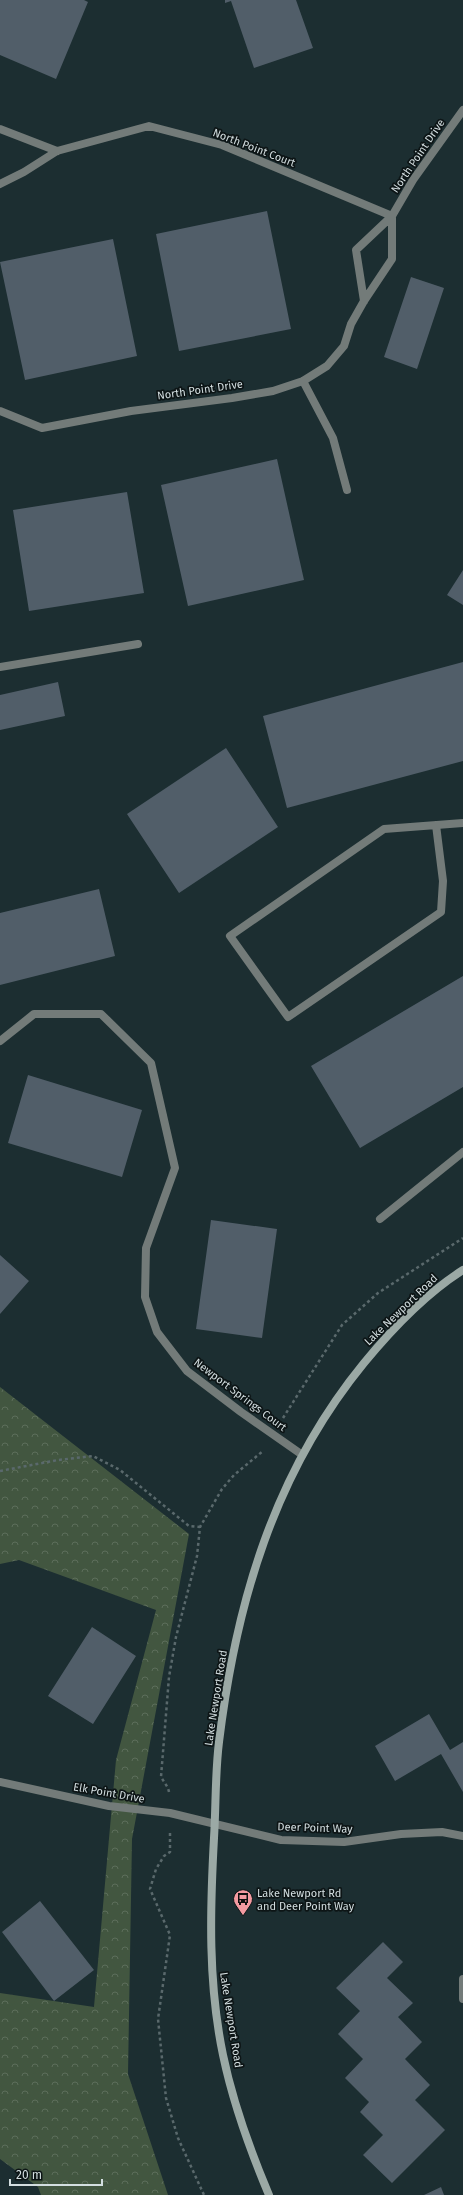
<svg xmlns="http://www.w3.org/2000/svg" width="463" height="2195" font-family="'Fira Sans',sans-serif">
	<style>
		.forest { fill: url(#forest-crowns) }
		.building { fill: #515e69 }
		.lines { fill: none; stroke-linecap: round; stroke-linejoin: round }
		.path { stroke: #5a696c; stroke-width: 2.5; stroke-dasharray: 3 3; stroke-linecap: butt }
		.lane { stroke: #737b79; stroke-width: 8 }
		.street { stroke: #737b79; stroke-width: 8 }
		.secondary { stroke: #9ba9a5; stroke-width: 8 }
		.labels { text-anchor: middle; dominant-baseline: central; stroke-width: 3.5; stroke-linejoin: round; paint-order: stroke }
		.street-label { font-size: 11px; fill: #d3dee0; stroke: #0d1516 }
		.poi-label { font-size: 11px; fill: #d3dee0; stroke: #0d1516; text-anchor: start }
	</style>
	<defs>
		<pattern id="forest-crowns" width="20" height="18" patternUnits="userSpaceOnUse"><rect width="20" height="18" fill="#425640"/><path d="M2 6a3 3 0 1 1 6 0M12 15a3 3 0 1 1 6 0" fill="none" stroke="#5c6e5b"/></pattern>
	</defs>
	<rect width="100%" height="100%" fill="#1c2e31"/>
	<path class="forest" d="M0,1387L189,1534L132,1839L128,2074L168,2195H41L38,2187L0,2159V1993L94,2007L116,1760L156,1610L19,1560L0,1564Z"/>
	<path class="building" d="M0,0H84L88,2L56,79L0,55Z
		M225,0H296L313,48L254,68L231,1L225,3Z
		M267,211L291,329L179,351L156,234Z
		M113,239L137,356L25,380L0,262Z
		M411,277L444,288L417,369L384,357Z
		M277,459L304,580L188,606L161,485Z
		M127,492L144,593L29,611L13,510Z
		M463,570V605L447,595Z
		M463,662V761L287,808L263,716Z
		M58,682L65,716L0,730V695Z
		M226,748L278,827L179,893L127,814Z
		M99,889L115,956L0,985V913Z
		M463,976V1087L360,1148L311,1066Z
		M28,1075L142,1110L122,1177L8,1143Z
		M211,1220L277,1229L262,1338L196,1329Z
		M0,1255L29,1281L0,1314Z
		M92,1627L136,1656L93,1724L48,1696Z
		M429,1714L450,1750L463,1742V1792L441,1754L395,1781L375,1746Z
		M40,1901L94,1970L54,2001L2,1932Z
		M383,1942L403,1962L387,1978L413,2003L398,2017L422,2042L405,2059L430,2085L415,2100L445,2130L392,2183L363,2155L383,2135L360,2112L369,2102L345,2078L363,2059L338,2034L360,2011L336,1988Z
		M441,2187L444,2195H424Z"/>
	<g class="lines">
		<path class="path" d="M283,1418L342,1325L378,1293L463,1238
			M0,1471L58,1460L93,1456L120,1470L189,1526L200,1527
			M169,1792L168,1788L161,1777L169,1677L176,1637L197,1556L200,1527L222,1489L234,1475L263,1451
			M170,1833V1852L164,1856L156,1869L150,1889L170,1935L158,2019L166,2098L178,2138L204,2195"/>
		<path class="lane" d="M303,381L333,438L347,490"/>
		<path class="street" d="M0,129L57,151
			M0,184L24,172L57,151L149,126L222,145L392,216
			M364,301L356,250L392,216L413,180L463,110
			M0,411L42,428L131,411L232,398L273,391L303,381L327,366L344,346L351,324L364,301L392,259V216
			M0,667L138,644
			M436,825L443,881L441,912L288,1017L230,936L384,829L463,823
			M0,1041L34,1014H101L151,1063L175,1168L146,1248L145,1297L157,1332L187,1371L241,1412L301,1454
			M380,1219L463,1152
			M0,1782L109,1806L170,1813L281,1840L344,1842L401,1834L442,1832L463,1836
			M463,1979V1999"/>
		<path class="secondary" d="M269,2195C250,2150 233,2103 223,2055C208,1983 210,1911 214,1838C216,1806 215,1774 219,1742C236,1603 274,1473 364,1363C392,1329 425,1294 463,1270"/>
	</g>
	<defs>
		<g id="bus-pin" transform="scale(1)"><path d="M0 17L-7.5 6A9.5 9.5 0 1 1 7.5 6Z" fill="#f49aa1" stroke="#0d1516"/><path d="M-5-6H5V4H4V6H2V4H-2V6H-4V4H-5ZM-3.5-4V0h7V-4ZM-3.5 1.2v1.5H-2V1.2ZM2 1.2v1.5H3.5V1.2Z" fill="#111"/></g>
	</defs>
	<g fill-rule="evenodd">
		<use href="#bus-pin" x="243" y="1899"/>
	</g>
	<g class="labels">
		<g class="street-label">
			<text transform="translate(254 148) rotate(21)">North Point Court</text>
			<text transform="translate(418 156) rotate(-56)">North Point Drive</text>
			<text transform="translate(200 390) rotate(-8)">North Point Drive</text>
			<text transform="translate(401 1310) rotate(-44)">Lake Newport Road</text>
			<text transform="translate(240 1395) rotate(37)">Newport Springs Court</text>
			<text transform="translate(216 1698) rotate(-81)">Lake Newport Road</text>
			<text transform="translate(109 1793) rotate(10)">Elk Point Drive</text>
			<text transform="translate(315 1828) rotate(2)">Deer Point Way</text>
			<text transform="translate(231 2020) rotate(81)">Lake Newport Road</text>
		</g>
		<g class="poi-label">
			<text x="257" y="1893">Lake Newport Rd<tspan x="257" dy="13">and Deer Point Way</tspan></text>
		</g>
	</g>
	<path d="M10 2179v6h92v-6" fill="none" stroke="#d3dee0" stroke-width="2"/>
	<text x="16" y="2179" font-size="12" fill="#d3dee0" stroke="#0d1516" stroke-width="3" paint-order="stroke">20 m</text>
</svg>
